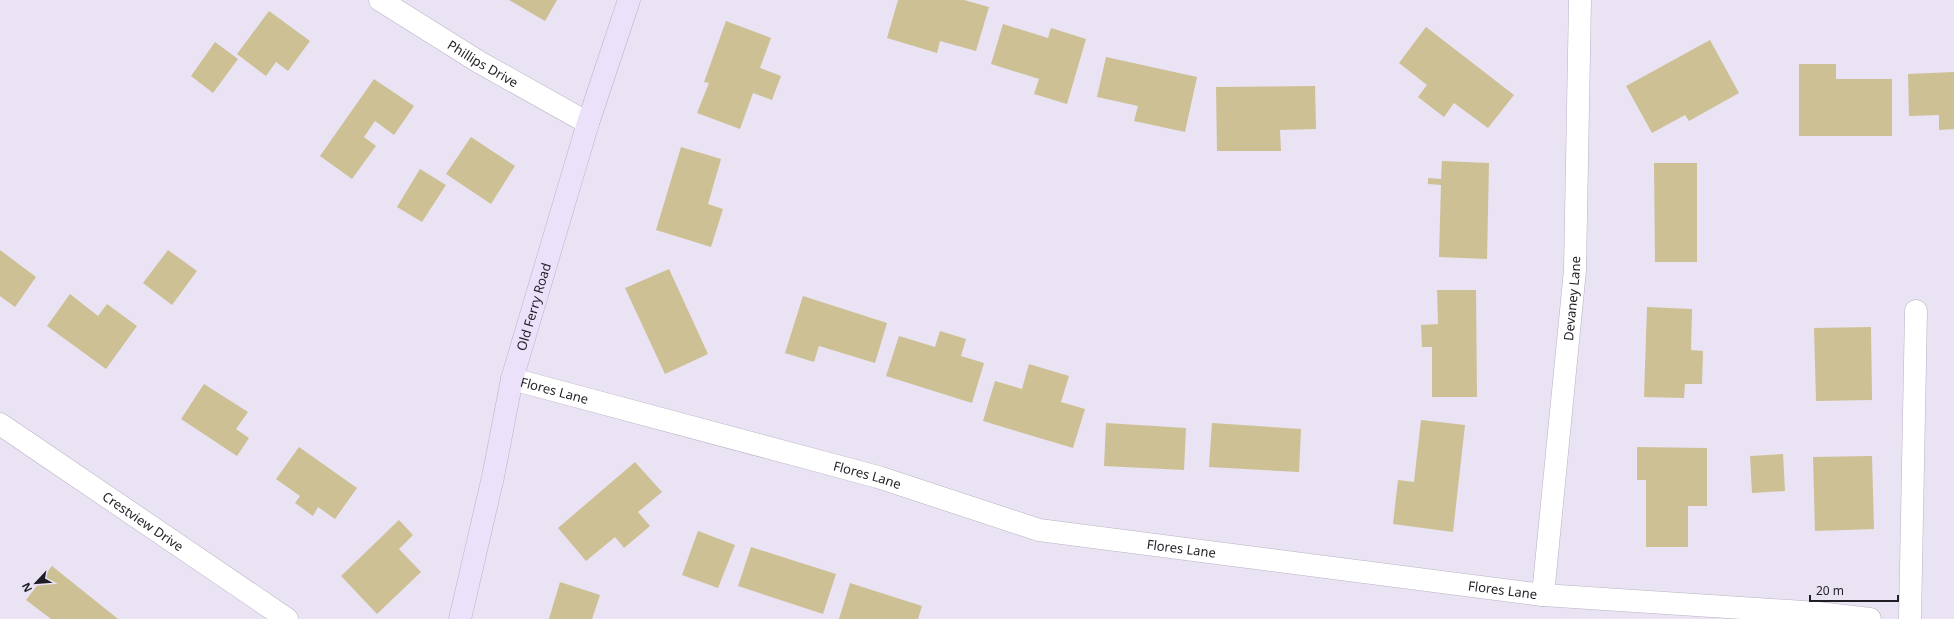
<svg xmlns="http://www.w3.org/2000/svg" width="1954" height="619" font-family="'Noto Sans',sans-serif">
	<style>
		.building { fill: #cdc094 }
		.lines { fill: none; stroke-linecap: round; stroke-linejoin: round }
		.street-casing { stroke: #b9b2c3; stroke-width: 23 }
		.secondary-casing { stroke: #b9b2c3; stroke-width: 23 }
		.street { stroke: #fff; stroke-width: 22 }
		.secondary { stroke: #ece1fa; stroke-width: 22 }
		.labels { text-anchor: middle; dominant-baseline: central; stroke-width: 3; stroke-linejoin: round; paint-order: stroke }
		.street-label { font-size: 13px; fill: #201e24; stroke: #e9e3f4 }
	</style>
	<rect width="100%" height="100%" fill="#e9e3f4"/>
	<path class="building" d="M509,0H557L545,21Z
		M898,0H964L989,7L976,51L940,41L937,53L887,38Z
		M269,11L310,41L288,71L276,62L266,76L237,54Z
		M726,21L771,38L760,68L781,76L772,100L753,93L740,129L697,113L709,83L704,82Z
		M1003,24L1048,38L1051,28L1086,39L1067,104L1034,94L1039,79L991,64Z
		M1426,27L1514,95L1488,128L1454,103L1444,117L1418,97L1427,85L1399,63Z
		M1710,40L1739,93L1689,121L1685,115L1652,133L1626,86Z
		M215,42L238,59L213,93L191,76Z
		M1106,57L1197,77L1185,132L1134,121L1138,106L1097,97Z
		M1799,64H1836V79H1892V136H1799Z
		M1954,72V129L1939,130V115L1909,116L1908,74Z
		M374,79L414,106L394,135L375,121L364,137L376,146L352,179L320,156Z
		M1315,86L1316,129L1280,130L1281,151H1217L1216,87Z
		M471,137L515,166L491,204L446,174Z
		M681,147L721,159L708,204L723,209L711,247L656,230Z
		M1442,161L1489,163L1487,259L1439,257L1441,185L1428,184V178L1441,179Z
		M1654,163H1697V262H1655Z
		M420,169L446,185L422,222L397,207Z
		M0,250L36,277L15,307L0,296Z
		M168,250L197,271L172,305L143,283Z
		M669,269L708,354L665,374L625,288Z
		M1437,290H1476L1477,397H1432V347H1422L1421,325L1438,324Z
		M70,294L98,316L107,304L137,326L106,369L47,326Z
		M803,296L887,323L875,363L819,346L814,362L785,353Z
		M1647,307L1692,309L1691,350L1703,351L1702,384H1685L1684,398L1644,397Z
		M1871,327L1872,400L1816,401L1814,328Z
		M940,331L966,339L961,356L984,363L972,403L886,376L899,336L935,347Z
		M1029,364L1069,376L1061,402L1085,409L1073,448L983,421L995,381L1022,389Z
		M204,384L248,412L236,429L249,438L237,456L181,419Z
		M1421,420L1465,425L1453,532L1393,524L1398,480L1414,482Z
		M1106,423L1186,428L1184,470L1104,466Z
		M1212,423L1301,429L1299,472L1209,467Z
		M299,447L357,488L335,519L318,507L313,516L295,503L300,496L276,479Z
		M1637,447L1707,448V506H1688V547H1646V480H1637Z
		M1783,454L1785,491L1752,493L1750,456Z
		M1872,456L1874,529L1815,531L1813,457Z
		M635,462L662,492L638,512L650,526L624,548L615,537L586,561L558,528Z
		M399,520L413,535L399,549L421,572L377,614L341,576Z
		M698,531L735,545L718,588L682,575Z
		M751,547L836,574L823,614L738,586Z
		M52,566L118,619H51L26,600Z
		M560,582L600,595L592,619H549Z
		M850,583L922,606L918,619H839Z"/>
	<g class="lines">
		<g class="street-casing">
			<g id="street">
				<path id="s1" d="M380,0L479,62L588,123"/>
				<path id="s2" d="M512,379L878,477L1039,530L1543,595L1818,613L1870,619"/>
				<path id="s3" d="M0,424L287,619"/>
				<path id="s4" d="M1543,595L1575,270L1580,0"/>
				<path d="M1910,619L1916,311"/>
			</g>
		</g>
		<g class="secondary-casing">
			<g id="secondary">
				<path id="s5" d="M460,619L493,477L512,379L588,123L629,0"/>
			</g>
		</g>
		<use href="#street" class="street"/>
		<use href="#secondary" class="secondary"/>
	</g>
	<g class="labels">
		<g class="street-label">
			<text stroke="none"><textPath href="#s1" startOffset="121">Phillips Drive</textPath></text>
			<text stroke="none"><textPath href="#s4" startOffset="298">Devaney Lane</textPath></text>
			<text stroke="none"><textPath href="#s5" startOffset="321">Old Ferry Road</textPath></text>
			<text stroke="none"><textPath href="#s2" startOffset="44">Flores Lane</textPath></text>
			<text stroke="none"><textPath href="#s2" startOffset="368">Flores Lane</textPath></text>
			<text stroke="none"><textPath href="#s3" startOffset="173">Crestview Drive</textPath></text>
			<text stroke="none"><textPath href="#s2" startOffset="692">Flores Lane</textPath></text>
			<text stroke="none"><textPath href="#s2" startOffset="1016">Flores Lane</textPath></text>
		</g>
	</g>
	<g transform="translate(36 583) rotate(244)" stroke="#e9e3f4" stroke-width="3" paint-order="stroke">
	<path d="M0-3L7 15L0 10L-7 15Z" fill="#201e24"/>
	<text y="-6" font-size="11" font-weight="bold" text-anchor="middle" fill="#201e24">N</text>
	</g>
	<path d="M1810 595v6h88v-6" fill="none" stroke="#201e24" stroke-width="2"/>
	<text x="1816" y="595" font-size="12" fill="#201e24" stroke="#e9e3f4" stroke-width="3" paint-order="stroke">20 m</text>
</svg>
